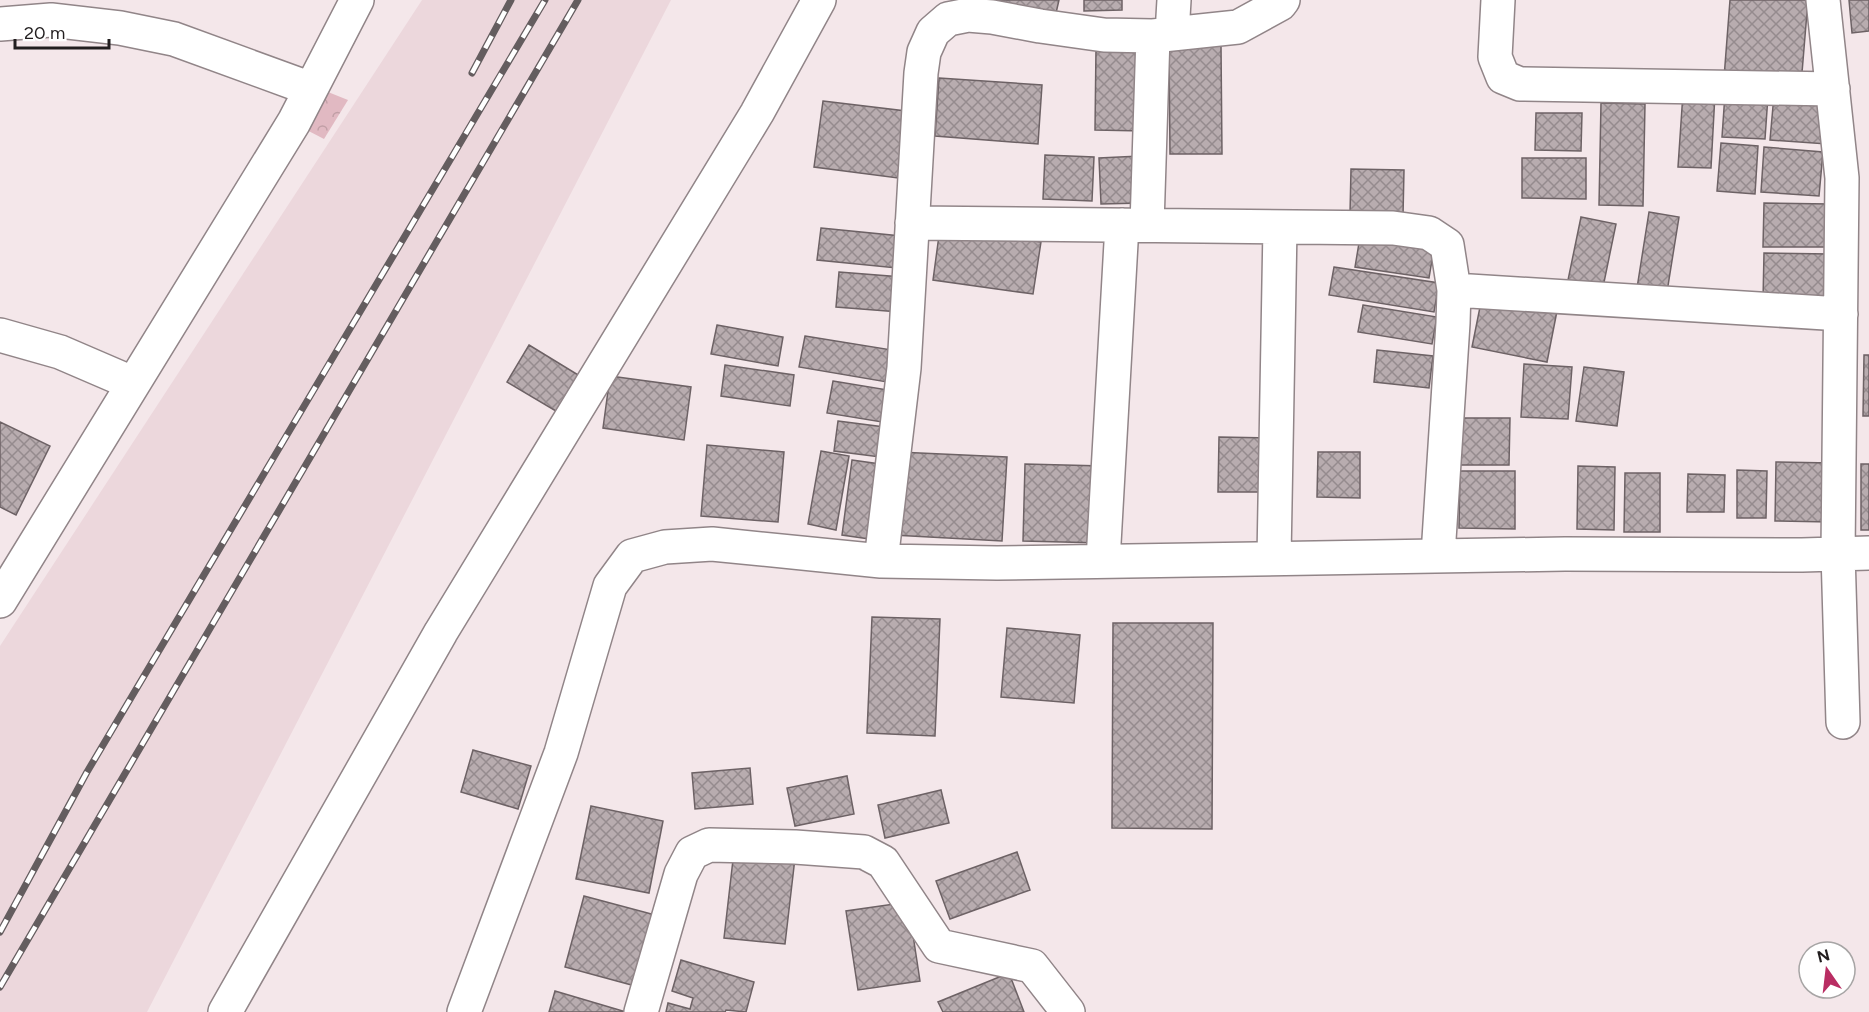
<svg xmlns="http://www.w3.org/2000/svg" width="1869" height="1012" font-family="Figtree,sans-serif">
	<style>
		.built { fill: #ecd7dc }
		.forest { fill: url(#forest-crowns) }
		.building { fill: url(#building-cross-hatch); stroke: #6d6265; stroke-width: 1.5 }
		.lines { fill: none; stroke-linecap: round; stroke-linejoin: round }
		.minor-casing { stroke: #918588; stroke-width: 36 }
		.minor { stroke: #fff; stroke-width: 33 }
		.rail-casing { stroke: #645d5f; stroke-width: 7 }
		.rail { stroke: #fff; stroke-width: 4.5; stroke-dasharray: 14; stroke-linecap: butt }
	</style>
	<defs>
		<pattern id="forest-crowns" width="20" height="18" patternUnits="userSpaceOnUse" patternTransform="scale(1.5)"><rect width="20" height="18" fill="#e1b9c2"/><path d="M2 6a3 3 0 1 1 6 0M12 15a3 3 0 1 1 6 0" fill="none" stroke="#c19fa6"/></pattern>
		<pattern id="building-cross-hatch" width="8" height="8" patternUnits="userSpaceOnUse" patternTransform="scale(1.5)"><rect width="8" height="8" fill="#b8acaf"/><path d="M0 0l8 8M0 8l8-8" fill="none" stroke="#958b8e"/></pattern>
	</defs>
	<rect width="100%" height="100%" fill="#f4e7ea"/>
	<path class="built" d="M422,0H671L147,1012H0V646Z"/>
	<path class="forest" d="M323,90L348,100L324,139L299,126Z"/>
	<path class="building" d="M992,0H1059L1056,13Z
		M1084,0H1122V10L1084,11Z
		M1730,0H1808L1801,85L1724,78Z
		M1849,0H1869V31L1852,33Z
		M1221,46L1222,154H1170L1169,47Z
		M1096,48H1144L1143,131L1095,130Z
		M939,78L1042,85L1038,144L935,136Z
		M1683,93L1715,94L1711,168L1678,167Z
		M1725,94L1768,96L1765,139L1722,137Z
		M1774,95L1831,99L1827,144L1770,140Z
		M823,101L906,111L898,178L814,167Z
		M1601,103L1645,104L1643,206L1599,205Z
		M1536,113H1582L1581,151L1535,150Z
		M1721,143L1758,146L1755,194L1717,191Z
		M1764,147L1823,152L1819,196L1761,192Z
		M1045,155L1094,157L1092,201L1043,199Z
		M1140,156L1142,203L1101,204L1099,158Z
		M1522,158H1586V199L1522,198Z
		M1351,169L1404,170L1403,216L1350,214Z
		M1764,203L1830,204L1829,247H1763Z
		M1649,212L1679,217L1667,292L1637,288Z
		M1581,217L1616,224L1602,292L1567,285Z
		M821,228L901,236L897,268L817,260Z
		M940,228L1041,242L1033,294L933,280Z
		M1361,231L1435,242L1429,278L1355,267Z
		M1764,253L1830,254V300H1763Z
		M1334,267L1439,283L1434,312L1329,295Z
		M839,272L902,277L899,312L836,307Z
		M1482,297L1557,311L1547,362L1472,347Z
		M1363,305L1437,317L1432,344L1358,332Z
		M717,325L783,337L778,366L711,354Z
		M805,336L892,350L887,382L799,367Z
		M529,345L593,384L571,420L507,382Z
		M1377,350L1433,356L1429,388L1374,382Z
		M1864,355H1869V416H1863Z
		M1524,364L1572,367L1568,419L1521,417Z
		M725,365L794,375L790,406L721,396Z
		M1584,367L1624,372L1617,426L1576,421Z
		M610,376L691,387L684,440L603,428Z
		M833,381L888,390L882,422L827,413Z
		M1460,418H1510L1509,465H1460Z
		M838,421L892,428L888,458L834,451Z
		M0,422L50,446L16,515L0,507Z
		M1219,437L1271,438L1270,492H1218Z
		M707,445L784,452L778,522L701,516Z
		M821,451L849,456L836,530L808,524Z
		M898,452L1007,457L1002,541L893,535Z
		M1318,452H1360V498L1317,497Z
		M852,460L887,465L876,540L842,535Z
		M1776,462L1831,463L1830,522L1775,521Z
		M1025,464L1103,466L1102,543L1023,541Z
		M1861,464H1869V530H1861Z
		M1578,466L1615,467L1614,530L1577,529Z
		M1737,470L1767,471L1766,518H1737Z
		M1460,471H1515V529L1459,528Z
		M1625,473H1660V532H1624Z
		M1688,474L1725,475L1724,512H1687Z
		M872,617L940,619L935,736L867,733Z
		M1113,623H1213L1212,829L1112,828Z
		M1007,628L1080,635L1074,703L1001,697Z
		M473,750L531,766L518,809L461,792Z
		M750,768L753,804L695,809L692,773Z
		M847,776L854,814L795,826L787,788Z
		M941,790L949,823L885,838L878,805Z
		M591,806L663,821L649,893L576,879Z
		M734,851L795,858L785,944L724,938Z
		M1017,852L1030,890L950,919L936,881Z
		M584,896L659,916L639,987L565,967Z
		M908,902L920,981L858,990L846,911Z
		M681,960L754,982L746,1012L726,1010L725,1012H666L668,1003L690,1009L693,998L672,991Z
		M1009,973L1024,1012H943L938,1002Z
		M555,991L626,1012H549Z"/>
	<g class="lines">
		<g class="minor-casing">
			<path id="minor" d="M1498,0L1495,57L1503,77L1520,84L1833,89
				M1823,0L1842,178L1838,553L1843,722
				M0,24L51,20L120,28L174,39L311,89
				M1172,34L1174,0
				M912,223L1393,228L1429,233L1447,245L1454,290L1453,323L1438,555
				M1147,225L1153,36
				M1454,290L1841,314
				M0,335L60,352L132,383
				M1274,558L1280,227
				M881,561L904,368L921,73L924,52L933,32L948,19L968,15L992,17L1040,26L1104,35L1153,36L1238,27L1280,4L1283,0
				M1103,561L1122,225
				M0,601L294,122L357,0
				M225,1012L441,632L757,113L819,0
				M464,1012L561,753L610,586L632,556L665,547L712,544L881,561L997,563L1565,554L1802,555L1869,553
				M641,1012L681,874L692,853L709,845L795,847L864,852L883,862L939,946L1032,966L1068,1012"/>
		</g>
		<use href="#minor" class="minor"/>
		<g class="rail-casing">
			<path id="rail" d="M472,73L511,0
				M0,932L87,772L545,0
				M0,987L578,0"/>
		</g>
		<use href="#rail" class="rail"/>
	</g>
	<g transform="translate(1827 970) rotate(346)"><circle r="28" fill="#ffffff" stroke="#a7a5a5" stroke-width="1.5"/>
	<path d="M0-4.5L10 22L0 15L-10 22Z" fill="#b92d63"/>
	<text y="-9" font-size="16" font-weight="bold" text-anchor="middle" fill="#221e1f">N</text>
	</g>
	<path d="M15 39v9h94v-9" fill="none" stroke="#221e1f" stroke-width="3"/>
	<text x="24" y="39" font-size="18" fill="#221e1f" stroke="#ffffff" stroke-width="4.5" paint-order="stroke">20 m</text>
</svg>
